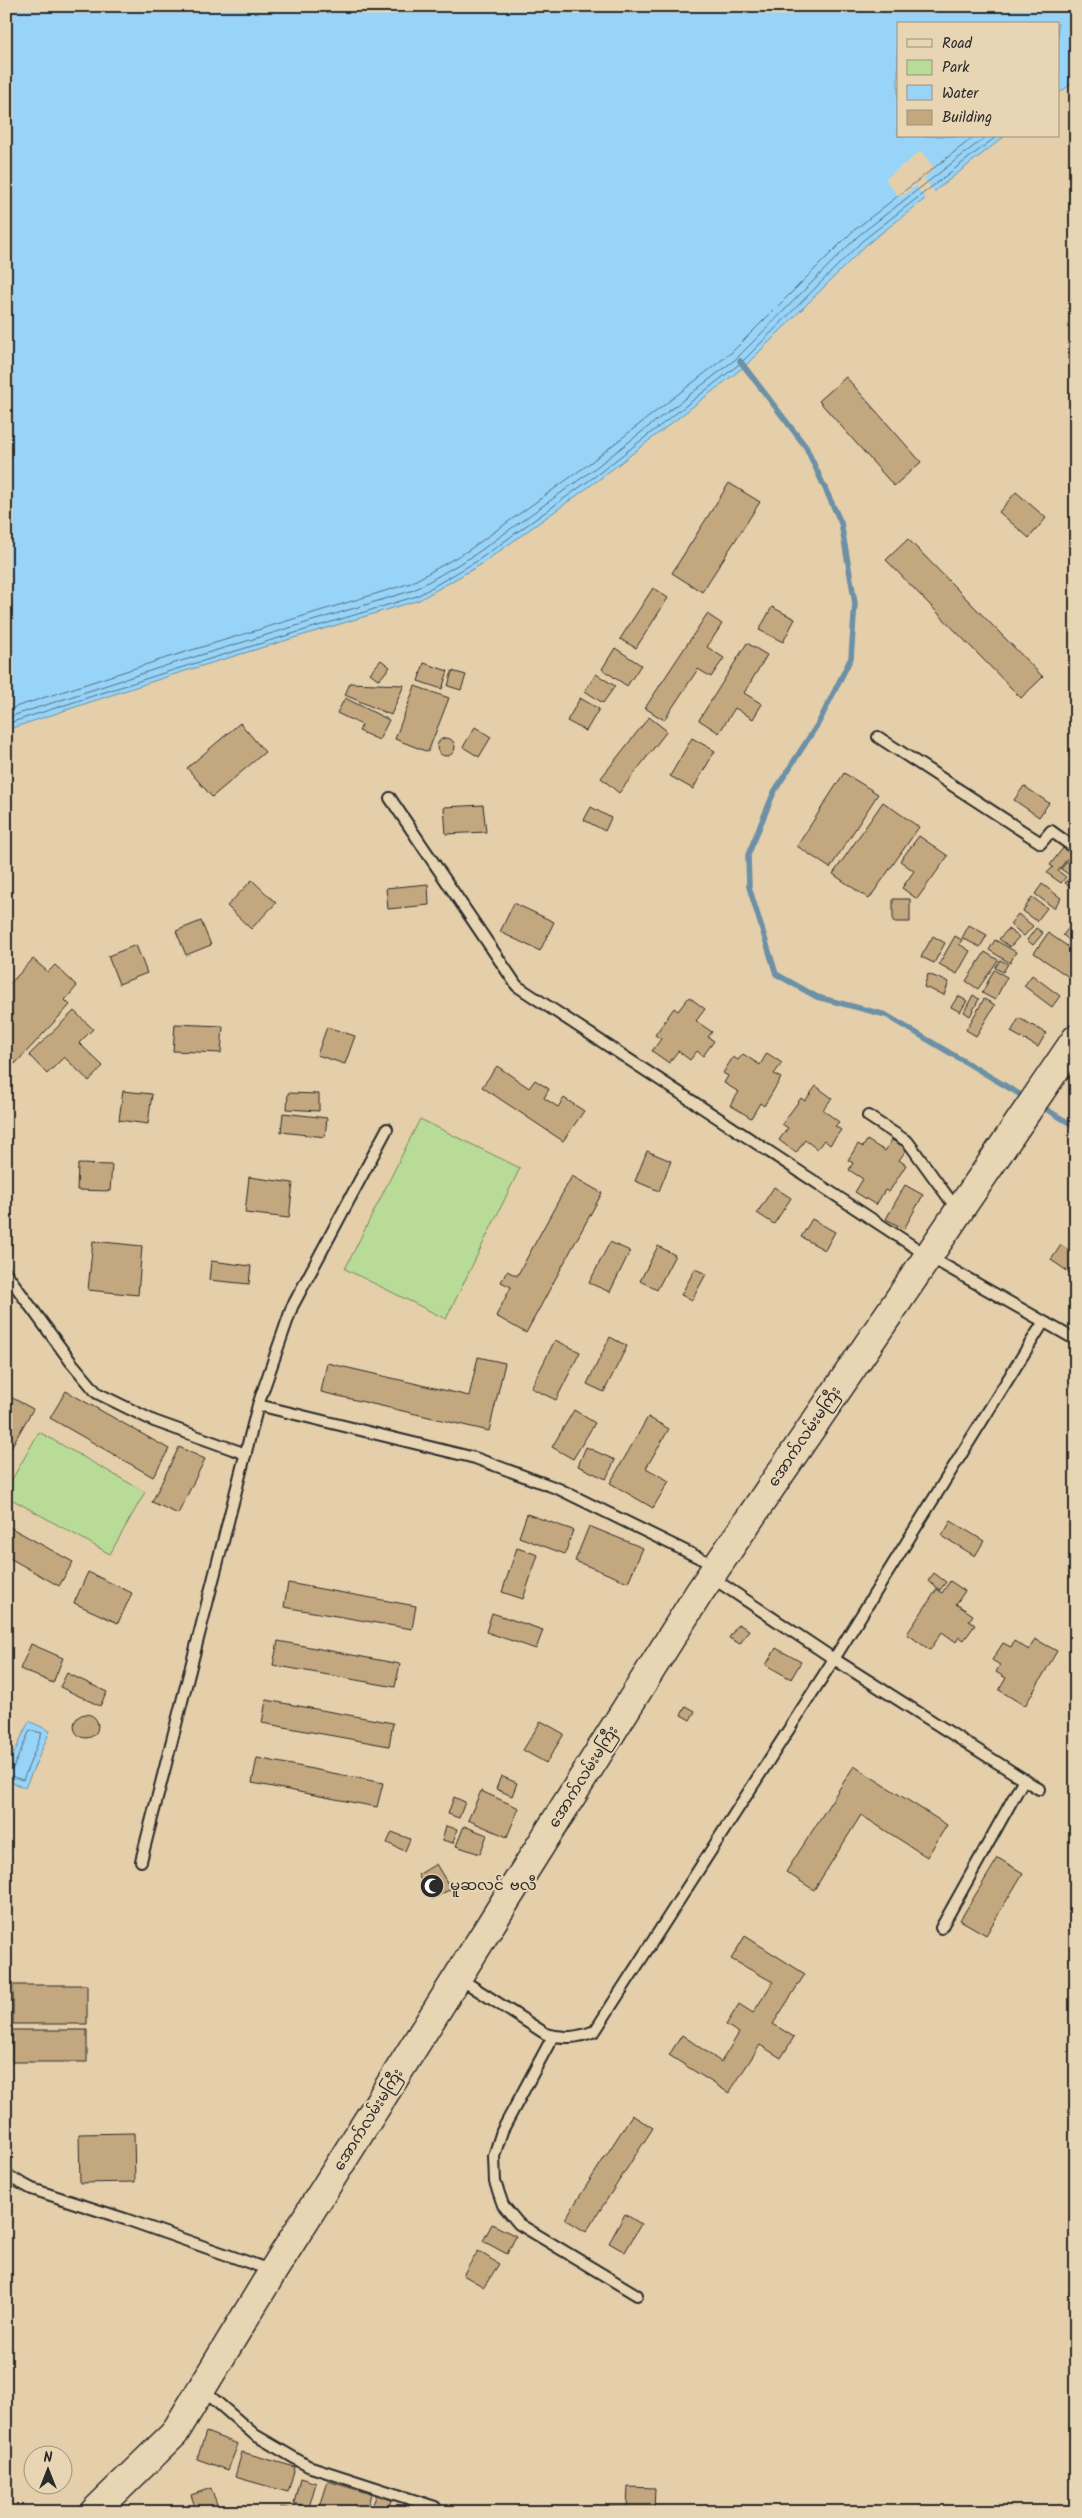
<svg xmlns="http://www.w3.org/2000/svg" width="1082" height="2518" font-family="Kalam,'Noto Sans Myanmar',sans-serif">
	<style>
		.green { fill: #b8dc97; stroke: #728461 }
		.water { fill: #97d4f8; stroke: #6c90a6 }
		.pier { fill: #e4cfaa }
		.lines { fill: none; stroke-linecap: round; stroke-linejoin: round }
		.shore { stroke: #566f7d; stroke-width: 1 }
		.stream { stroke: #6c90a6; stroke-width: 5.5 }
		.building { fill: #c3a77f; stroke: #2b2b2b }
		.service-casing { stroke: #2b2b2b; stroke-width: 14 }
		.secondary-casing { stroke: #2b2b2b; stroke-width: 31 }
		.service { stroke: #e8d5b3; stroke-width: 10 }
		.secondary { stroke: #e8d5b3; stroke-width: 28 }
		.labels { text-anchor: middle; dominant-baseline: central; stroke-width: 4; stroke-linejoin: round; paint-order: stroke }
		.street-label { font-size: 15px; fill: #2b2b2b; stroke: #e8d5b3 }
		.poi-label { font-size: 15px; fill: #2b2b2b; stroke: #e8d5b3; text-anchor: start }
	</style>
	<rect width="100%" height="100%" fill="#e4cfaa"/>
	<filter id="ink" filterUnits="userSpaceOnUse"><feTurbulence type="fractalNoise" baseFrequency=".02" numOctaves="2"/><feDisplacementMap in="SourceGraphic" scale="10" xChannelSelector="R" yChannelSelector="G"/><feConvolveMatrix kernelMatrix="1 2 1 2 8 2 1 2 1" color-interpolation-filters="sRGB"/></filter>
	<g filter="url(#ink)">
		<path class="green" d="M420,1119L520,1168L446,1319L345,1269Z
			M39,1432L145,1492L110,1554L6,1496V1490Z"/>
		<path class="water" d="M6,6H1076V80L1058,94V24H898V136H1005L866,245L745,366L597,481L480,565L419,600L172,675L6,730Z
			M29,1721L50,1731L25,1788L6,1780V1770Z"/>
		<path class="pier" d="M921,151L935,169L924,178L936,194L927,201L916,186L900,198L885,179Z"/>
		<g class="lines">
			<path class="shore" d="M6,710L166,658L411,583L469,550L586,466L732,352L853,231L975,136
				M6,718L168,665L414,590L473,556L590,472L737,358L858,236L987,136
				M6,724L170,671L417,596L477,561L594,477L742,362L862,241L997,136
				M6,1770L13,1768L30,1730L42,1733L23,1780L6,1775"/>
			<path class="stream" d="M740,361L806,447L841,523L855,603L851,658L819,722L774,792L748,855L749,887L776,974L817,997L886,1015L1026,1098
				M1039,1105L1076,1127"/>
		</g>
		<path class="building" d="M846,377L921,462L894,486L819,401Z
			M729,483L760,502L702,592L672,573Z
			M1016,492L1046,518L1029,538L999,512Z
			M908,539L1043,677L1021,698L886,560Z
			M653,588L668,598L636,648L620,639Z
			M772,607L795,619L783,642L759,630Z
			M707,614L722,624L707,647L724,658L711,677L698,669L664,720L645,708Z
			M747,643L767,655L744,693L762,704L753,719L735,708L719,733L699,720Z
			M615,648L641,665L627,686L602,669Z
			M381,660L390,667L379,680L370,673Z
			M424,663L448,671L442,689L418,681Z
			M452,671L466,675L461,690L448,686Z
			M596,674L615,686L603,703L585,691Z
			M350,683L404,685L391,715L345,695Z
			M415,686L449,698L428,752L395,739Z
			M345,698L389,720L379,740L359,731L362,725L337,713Z
			M580,698L599,709L586,731L567,721Z
			M649,717L667,731L619,793L601,778Z
			M240,723L265,752L212,797L187,768Z
			M475,727L491,737L479,757L463,747Z
			M692,738L715,751L693,789L670,776Z
			M437 747a9 9 0 1 1 18 0a9 9 0 1 1-18 0Z
			M844,773L878,794L830,868L797,846Z
			M1024,786L1049,803L1039,817L1014,800Z
			M883,802L919,827L869,899L833,874Z
			M483,805L486,832L446,834L444,807Z
			M591,807L611,818L605,831L584,820Z
			M919,836L948,856L917,899L902,888L914,871L900,861Z
			M1063,848L1071,854L1058,871L1066,877L1061,883L1047,873L1053,867L1050,865Z
			M1075,851L1076,870L1071,876L1061,869Z
			M1076,870V890L1075,891L1065,883Z
			M252,880L276,903L251,929L227,906Z
			M428,884L429,905L388,909L386,888Z
			M1042,884L1061,898L1054,908L1035,894Z
			M1032,897L1047,908L1037,921L1023,911Z
			M893,899H910V922H893Z
			M514,903L554,922L540,951L500,932Z
			M1018,914L1033,926L1024,936L1010,924Z
			M1075,920L1076,921V946L1063,935Z
			M201,921L211,945L186,955L176,931Z
			M969,925L987,935L980,947L962,938Z
			M1036,928L1043,933L1033,945L1027,940Z
			M1008,929L1019,937L1010,947L999,939Z
			M1048,933L1076,952V982L1034,953Z
			M933,936L945,943L934,963L921,957Z
			M955,936L962,940L959,944L970,951L957,974L939,964Z
			M995,940L1016,952L1010,963L989,950Z
			M136,945L147,973L119,984L108,956Z
			M985,952L998,960L978,989L966,981Z
			M33,959L48,972L55,965L77,986L65,1000L70,1005L15,1064L6,1056V988Z
			M1000,960L1008,964L1003,972L995,968Z
			M994,970L1007,977L995,1000L982,993Z
			M928,974L949,982L944,995L924,987Z
			M1032,975L1060,996L1052,1007L1024,986Z
			M973,995L979,999L970,1016L964,1012Z
			M958,996L967,1001L960,1012L951,1007Z
			M689,997L705,1009L696,1021L712,1032L708,1037L714,1041L703,1056L697,1051L690,1060L678,1051L669,1063L652,1051L661,1039L655,1035L674,1008L678,1011Z
			M984,999L995,1005L976,1036L966,1030Z
			M74,1011L93,1029L79,1043L103,1066L89,1081L64,1057L47,1074L29,1055Z
			M1019,1018L1046,1033L1038,1047L1011,1032Z
			M175,1024L223,1026L221,1053L173,1051Z
			M327,1027L355,1036L345,1064L317,1055Z
			M767,1053L782,1063L774,1074L781,1078L764,1106L760,1103L751,1118L730,1105L739,1092L724,1083L728,1076L723,1073L733,1057L738,1060L743,1054L760,1065Z
			M497,1066L529,1088L535,1080L549,1089L544,1098L558,1107L564,1098L584,1111L563,1141L482,1087Z
			M816,1086L832,1098L823,1110L839,1122L835,1126L841,1130L830,1145L824,1140L817,1149L805,1140L796,1153L779,1140L788,1128L782,1124L801,1098L805,1101Z
			M123,1091L152,1094L148,1124L119,1120Z
			M288,1093L319,1094V1111L287,1109Z
			M283,1113L327,1118L325,1137L281,1132Z
			M867,1140L885,1151L892,1140L907,1149L899,1160L906,1165L889,1192L885,1190L876,1205L855,1192L863,1179L849,1170L853,1163L848,1160L858,1144L863,1147Z
			M647,1151L671,1161L659,1191L635,1181Z
			M78,1164L112,1165L110,1191L77,1190Z
			M572,1176L602,1193L526,1333L496,1316L511,1287L501,1282L507,1271L517,1276Z
			M249,1177L293,1183L289,1218L245,1213Z
			M905,1185L923,1195L904,1229L886,1219Z
			M774,1187L791,1198L774,1224L757,1213Z
			M812,1219L835,1232L825,1250L801,1237Z
			M93,1241L142,1246L138,1295L88,1290Z
			M610,1242L630,1251L610,1292L589,1283Z
			M1061,1245L1076,1255V1277L1051,1260Z
			M658,1246L675,1255L657,1290L640,1281Z
			M211,1261L251,1266L249,1284L209,1280Z
			M695,1269L706,1274L692,1300L681,1295Z
			M610,1337L627,1346L604,1392L587,1384Z
			M555,1340L580,1352L556,1400L531,1388Z
			M478,1357L505,1363L489,1431L321,1392L327,1363L469,1396Z
			M66,1391L169,1449L153,1477L50,1418Z
			M7,1395L33,1409L6,1456V1396Z
			M574,1410L595,1423L573,1459L552,1447Z
			M648,1417L669,1429L646,1468L669,1481L653,1508L610,1483Z
			M179,1447L205,1459L178,1514L152,1502Z
			M586,1447L615,1460L606,1479L578,1466Z
			M527,1514L573,1530L565,1554L519,1537Z
			M951,1521L984,1541L975,1556L942,1536Z
			M6,1525L73,1562L59,1586L6,1556Z
			M589,1526L643,1548L628,1582L575,1561Z
			M517,1548L538,1555L523,1599L502,1592Z
			M88,1572L132,1593L118,1623L74,1603Z
			M934,1573L946,1582L940,1590L928,1581Z
			M950,1581L965,1591L956,1604L973,1615L969,1621L975,1625L964,1640L959,1637L956,1642L942,1632L930,1650L907,1634L937,1589L942,1593Z
			M288,1583L416,1606L412,1629L284,1607Z
			M492,1613L543,1630L536,1649L486,1632Z
			M738,1624L749,1630L740,1644L729,1638Z
			M1035,1639L1057,1651L1025,1706L999,1690L1006,1678L996,1672L1000,1665L992,1660L1003,1643L1011,1647L1014,1641L1029,1650Z
			M278,1641L400,1664L395,1687L273,1665Z
			M31,1644L63,1658L53,1683L20,1669Z
			M776,1648L801,1662L791,1679L766,1665Z
			M67,1673L107,1692L100,1706L60,1687Z
			M266,1700L393,1723L389,1746L262,1723Z
			M686,1706L695,1711L690,1720L681,1715Z
			M74 1726a12 12 0 1 1 24 0a12 12 0 1 1-24 0Z
			M541,1721L564,1734L546,1763L523,1750Z
			M257,1758L383,1783L377,1807L252,1783Z
			M854,1766L947,1825L927,1857L861,1815L814,1890L786,1872Z
			M501,1776L517,1783L512,1796L496,1789Z
			M481,1791L519,1808L507,1837L468,1820Z
			M454,1797L465,1802L459,1818L448,1814Z
			M446,1826L457,1829L453,1843L442,1840Z
			M464,1826L487,1835L480,1854L456,1846Z
			M392,1832L410,1839L405,1851L387,1843Z
			M998,1858L1023,1873L986,1935L960,1920Z
			M436,1864L451,1889L432,1899L418,1875Z
			M745,1936L805,1974L773,2024L794,2037L781,2058L760,2045L729,2093L669,2055L682,2035L721,2062L739,2033L726,2025L739,2004L753,2013L773,1982L731,1959Z
			M13,1985H87V2024H13Z
			M12,2030H87V2062H12Z
			M632,2115L653,2128L586,2232L565,2219Z
			M134,2133L135,2182L80,2183L79,2134Z
			M625,2214L641,2224L625,2252L609,2243Z
			M492,2224L516,2236L507,2254L483,2241Z
			M478,2251L499,2264L484,2287L463,2275Z
			M206,2432L238,2444L228,2470L197,2459Z
			M242,2452L295,2467L288,2492L235,2477Z
			M300,2478L316,2483L309,2507L294,2503Z
			M328,2481L371,2494L366,2512H334L320,2507Z
			M628,2487L655,2488L654,2511L669,2512H580V2506L627,2507Z
			M211,2488L220,2512H197L191,2495Z
			M377,2494L391,2500L387,2512H370Z
			M390,2505L405,2510L404,2512H388Z
			M281,2507L300,2510V2512H280Z"/>
		<g class="lines">
			<g class="service-casing">
				<path id="service" d="M878,737L1041,843L1051,831L1076,849
					M390,798L517,986L928,1256L1076,1340
					M868,1116L908,1142L958,1211
					M6,1273L71,1362L97,1393L154,1421L246,1454
					M258,1405L475,1458L559,1489L716,1566
					M711,1577L834,1659L1039,1789
					M141,1861L258,1405L292,1307L387,1129
					M941,1928L1024,1779
					M459,1978L546,2034C564,2039 577,2038 595,2031L834,1659L1043,1323
					M553,2036L502,2131L494,2156L495,2182L503,2205L519,2224L637,2295
					M6,2175L32,2189L128,2220L273,2271
					M203,2390L255,2435L308,2466L435,2507"/>
			</g>
			<g class="secondary-casing">
				<path id="secondary" d="M94,2512L174,2434L273,2271L699,1593L1076,1039"/>
			</g>
			<use href="#service" class="service"/>
			<use href="#secondary" class="secondary"/>
		</g>
	</g>
	<defs>
		<g id="mosque-disc" transform="scale(1.25)"><circle r="9.5" fill="#2b2b2b" stroke="#e8d5b3"/><path d="M3.5-4.9A6 6 0 1 0 3.5 4.9A5 5 0 1 1 3.5-4.9Z" fill="#fff"/></g>
	</defs>
	<g fill-rule="evenodd">
		<use href="#mosque-disc" x="432" y="1886"/>
	</g>
	<g class="labels">
		<g class="street-label">
			<text transform="translate(805 1437) rotate(-56)">အောက်လမ်းမကြီး</text>
			<text transform="translate(584 1777) rotate(-58)">အောက်လမ်းမကြီး</text>
			<text transform="translate(369 2120) rotate(-58)">အောက်လမ်းမကြီး</text>
		</g>
		<g class="poi-label">
			<text x="450" y="1886">မူဆလင် ဗလီ</text>
		</g>
	</g>
	<rect width="1082" height="2518" fill="none" stroke="#e8d5b3" stroke-width="25"/>
	<rect x="12" y="12" width="1057" height="2493" fill="none" stroke="#2b2b2b" stroke-width="2" filter="url(#ink)"/>
	<rect x="897" y="22" width="162" height="115" fill="#e8d5b3" stroke="#9c917d"/>
	<rect x="907" y="39" width="25" height="8" fill="#e8d5b3" stroke="#9c917d"/>
	<text x="942" y="48" font-size="15" fill="#2b2b2b">Road</text>
	<rect x="907" y="60" width="25" height="15" fill="#b8dc97" stroke="#9c917d"/>
	<text x="942" y="72" font-size="15" fill="#2b2b2b">Park</text>
	<rect x="907" y="85" width="25" height="15" fill="#97d4f8" stroke="#9c917d"/>
	<text x="942" y="98" font-size="15" fill="#2b2b2b">Water</text>
	<rect x="907" y="110" width="25" height="15" fill="#c3a77f" stroke="#9c917d"/>
	<text x="942" y="122" font-size="15" fill="#2b2b2b">Building</text>
	<g transform="translate(48 2470)"><circle r="24" fill="#e8d5b3" stroke="#9c917d"/>
	<path d="M0-4L9 19L0 12L-9 19Z" fill="#2b2b2b"/>
	<text y="-8" font-size="14" font-weight="bold" text-anchor="middle" fill="#2b2b2b">N</text>
	</g>
</svg>
